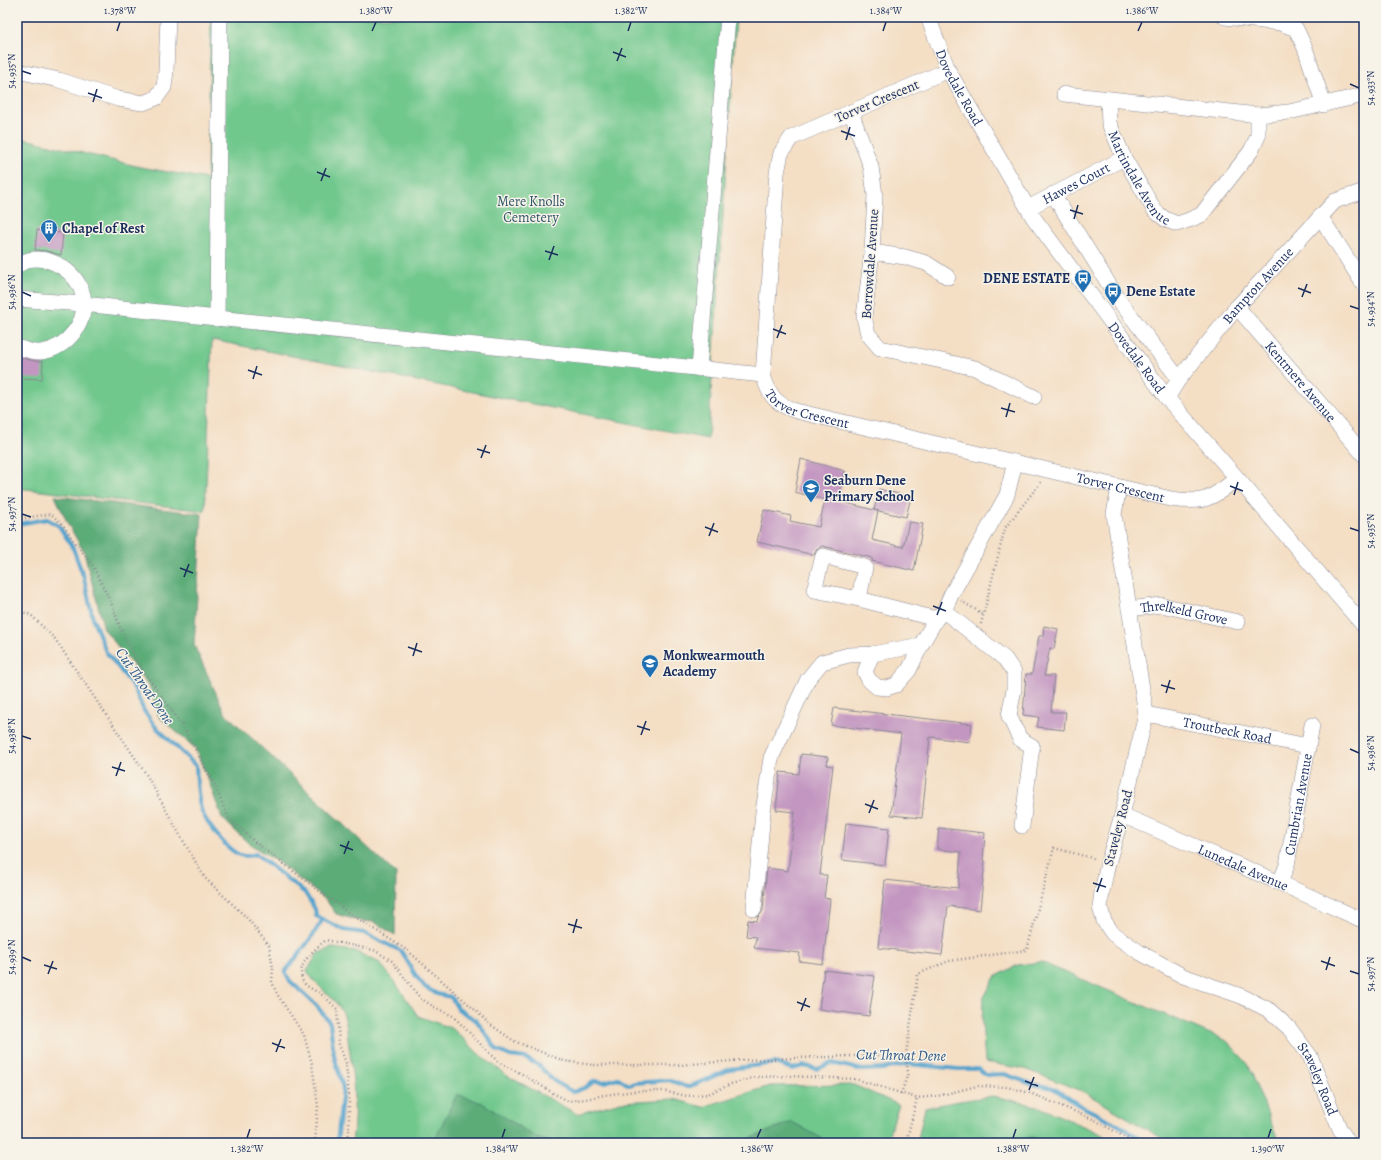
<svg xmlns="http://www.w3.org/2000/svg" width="1381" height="1160" font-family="Alegreya,serif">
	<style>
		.green { fill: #71c88d; stroke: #467c76 }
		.forest { fill: #5cac78; stroke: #3c6e6b }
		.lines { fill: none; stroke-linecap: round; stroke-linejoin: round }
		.stream { stroke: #53a3cd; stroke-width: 4 }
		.building { fill: #c396c1 }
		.minor-casing { stroke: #888691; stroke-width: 16 }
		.path { stroke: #888691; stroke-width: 2.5; stroke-dasharray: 1 3; stroke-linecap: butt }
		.minor { stroke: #fff; stroke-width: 15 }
		.ticks { fill: none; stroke: #1b2f5e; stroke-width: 1.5 }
		.labels { text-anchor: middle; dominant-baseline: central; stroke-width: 3; stroke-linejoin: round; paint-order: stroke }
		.street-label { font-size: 14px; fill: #1b2f5e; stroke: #f7f3e8 }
		.park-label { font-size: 14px; fill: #30556a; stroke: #f7f3e8 }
		.poi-label { font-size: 14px; font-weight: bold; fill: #1b2f5e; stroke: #f7f3e8; text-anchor: start }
		.water-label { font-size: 15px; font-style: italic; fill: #2f5885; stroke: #f7f3e8 }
		.neatline { fill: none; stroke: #1b2f5e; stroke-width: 1.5 }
		.ticks-label { font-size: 10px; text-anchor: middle; fill: #1b2f5e }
	</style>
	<rect width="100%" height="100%" fill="#f7f3e8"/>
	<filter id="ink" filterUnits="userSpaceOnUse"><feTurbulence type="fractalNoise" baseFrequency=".025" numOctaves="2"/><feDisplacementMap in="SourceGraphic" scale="8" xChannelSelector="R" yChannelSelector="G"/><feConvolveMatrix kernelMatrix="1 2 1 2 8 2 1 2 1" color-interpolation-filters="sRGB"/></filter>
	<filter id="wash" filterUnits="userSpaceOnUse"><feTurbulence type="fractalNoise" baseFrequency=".012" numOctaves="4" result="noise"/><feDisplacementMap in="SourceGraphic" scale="16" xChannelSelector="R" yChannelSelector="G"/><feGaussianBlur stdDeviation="0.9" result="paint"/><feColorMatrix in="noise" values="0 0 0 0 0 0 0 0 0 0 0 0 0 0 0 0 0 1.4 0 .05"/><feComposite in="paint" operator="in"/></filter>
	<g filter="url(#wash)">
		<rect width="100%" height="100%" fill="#f4dec4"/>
		<path class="green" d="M211,17H736L708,439L212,340L205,511L17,488V137L140,167L207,179Z
			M332,948L354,951L380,963L397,985L418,1016L453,1029L479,1054L506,1075L577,1114L621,1102L674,1099L703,1107L770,1086L854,1085L899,1105L886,1143H352C357,1108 353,1074 348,1039C347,1031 346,1020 343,1013C334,996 316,987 307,971L318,953Z
			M1041,962L1227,1041L1248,1064L1279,1143H1170L1082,1091L1025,1069L985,1062L982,1022L983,999L995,977L1018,965Z
			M993,1096L1037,1106L1101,1134L1115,1143H917L925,1108L953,1102Z"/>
		<path class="forest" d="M55,496L202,514L194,645L225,713L396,874L395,935L374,922L360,921L336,914L326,900L279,863L247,842L222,818L209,782L195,748L159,717L149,686L104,629L84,552L68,524Z
			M457,1094L482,1103L537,1138L557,1143H433Z
			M792,1122L830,1143H722L744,1141Z
			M1031,1137L1050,1143H1012Z"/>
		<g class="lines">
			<path class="stream" d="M17,524L47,519L59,526L73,548L84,578L93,619L106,652L133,686L144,711L155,726L196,766C197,781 197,798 202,812C208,825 229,854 244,856C248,856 253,855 256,854L305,893L315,909L316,916L344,930L364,933L401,951L416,976L425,987L437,994L451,997L458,1009L477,1021L497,1050L510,1056L525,1058L540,1066L554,1081L573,1092L584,1088L595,1081L604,1082L618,1078L629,1085L635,1083L669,1080L687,1087L701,1082L730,1069L775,1063L792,1069L804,1066L817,1069L832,1063L863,1070L883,1069L908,1064L958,1069H979L986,1075L1004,1074L1032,1084L1053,1088L1079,1105L1115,1123L1148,1143
				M323,919L311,938L285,972L290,981L316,1005L330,1023L334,1055L343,1088L337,1143"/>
		</g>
		<g id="blocks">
			<path class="building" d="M37,230L63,233L61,255L46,251L35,250Z
				M19,357L34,361H43L42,379L18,378Z
				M801,459L845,471L838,501L878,511L872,540L903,547L909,522L923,524L914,571L872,561V558L822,546L816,550L814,555L757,542L764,510L791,516L790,521L819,527L825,500L795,492Z
				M879,489L911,497L906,517L874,510Z
				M1044,626L1058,629L1054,649L1050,648L1044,676H1054L1051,712H1066L1064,730L1037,727L1039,717L1023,715L1026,674H1032L1039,636H1043Z
				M834,708L972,724L970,742L930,737L922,818L891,815L901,734L831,725Z
				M801,754L828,757L827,765L833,766L820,875H827L824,898L830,899L823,964L799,961L800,953L754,948L756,937L746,936L748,920L757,921L758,917L761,914L763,910L767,868L788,871L795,812L776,810L780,772L799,774Z
				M846,823L889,828L885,865L842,860Z
				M939,828L985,833L983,860H985L980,910L948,906L942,955L878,948L885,880L958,888L961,852L937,849Z
				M824,970L875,976L869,1016L819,1009Z"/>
		</g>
	</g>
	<g filter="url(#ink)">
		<use href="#blocks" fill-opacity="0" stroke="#888691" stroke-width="1"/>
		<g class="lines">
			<g class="minor-casing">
				<g id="minor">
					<path id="s1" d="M928,17L948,70L1033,217L1167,398L1237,478L1364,626"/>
					<path d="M1225,17L1280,23L1296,29L1305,48L1324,105"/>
					<path id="s2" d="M948,70L791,138L781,153L777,173L763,375C769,395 775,404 796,411L1171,499C1206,504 1211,499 1237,478"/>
					<path d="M17,71L59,80L118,99L143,103L156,98L164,87L166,71L168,17"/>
					<path d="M1064,94L1258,115L1289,112L1364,95"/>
					<path id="s3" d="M1108,99L1109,123L1124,158L1155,211L1165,219L1177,224L1189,220L1201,215L1251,151L1258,136V115"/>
					<path d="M851,112L871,167L875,195L872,252L864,317L868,334L880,348L975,368L1034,397"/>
					<path d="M1053,194L1118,299L1179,379"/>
					<path id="s4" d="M1028,208L1124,158"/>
					<path d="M1320,216L1364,285"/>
					<path d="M872,252L905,257L926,263L948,277"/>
					<path d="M17,265C21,264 25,261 28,260C51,255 77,272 83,295C89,321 67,349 41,352C34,353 23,349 17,347"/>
					<path d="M17,299L83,304L763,375"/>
					<path id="s5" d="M1237,307L1364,455"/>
					<path d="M217,319L220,17"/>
					<path d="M699,369L728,17"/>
					<path id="s6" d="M1167,398L1179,379L1237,307L1335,201L1364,191"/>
					<path id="s7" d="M1119,487L1114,514L1146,714L1122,815L1108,863L1102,892L1100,907L1104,921L1113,934L1139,952L1183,976L1241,996L1269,1010L1289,1028L1310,1056L1340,1130L1349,1143"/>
					<path d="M859,599L865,567L823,556L814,590L859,599L936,619"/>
					<path id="s8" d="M1129,609L1161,605L1238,622"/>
					<path d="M944,611L1005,659L1014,672V689L1009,716L1020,739L1032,746L1022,826"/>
					<path d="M872,654L865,672L869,680L877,687L887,688L896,685L909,670L921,645L936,619L944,611L951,595L1007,495L1015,462"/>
					<path id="s9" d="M1146,714L1308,746"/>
					<path id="s10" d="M1122,815L1280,883L1364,921"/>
					<path id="s11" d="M1280,883L1287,865L1312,725"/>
					<path d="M754,909L763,812L771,758L808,679L822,662L849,655L872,654L921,645"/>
				</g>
			</g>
			<path class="path" d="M17,519L51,514L63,525L75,543L92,564L113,607L120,627L138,663L183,727L213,782L228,817L256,843L349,913L408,951L473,1008L488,1023L514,1041L564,1061L593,1065H679L744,1060L906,1054
				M961,601L983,614
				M17,610L31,615L55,639L146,774L181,837L205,878L248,919L269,946L273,968L272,982L277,994L304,1035L312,1064L318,1106L315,1143
				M981,624L1005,528L1041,482
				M901,1094L908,1073L906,1054L918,974L949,961L1027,950L1054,848L1096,859
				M347,1143L349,1132V1097L346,1063L339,1045L337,1009C332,1004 327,999 321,994C316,991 309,988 305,984C292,967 315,949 326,940L374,950L392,961L420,998L436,1008L453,1016L498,1062L524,1075L553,1093L568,1101L586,1099L604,1095L635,1091H662L687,1096L708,1094L731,1084L756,1077L790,1076L855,1079L917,1098L938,1096L977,1086L1007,1087L1030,1093L1095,1120L1135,1143
				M906,1143L917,1098"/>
			<use href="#minor" class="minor"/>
		</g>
	</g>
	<path class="ticks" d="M117,31L120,22M372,31L376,22M628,31L631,22M883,31L886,22M1138,31L1142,22M613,52L626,57M617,61L622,48M22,71L31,74M1350,84L1359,88M88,93L102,98M93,102L97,89M841,131L855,136M846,140L850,127M317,172L330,177M321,181L326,168M1070,210L1083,214M1074,219L1078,205M545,251L558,255M549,260L554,246M1298,288L1311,293M22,292L31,296M1302,297L1307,284M1350,306L1359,309M773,329L786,334M777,338L782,325M248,370L262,375M253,379L257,366M1001,408L1015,412M1006,417L1010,403M477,449L490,453M481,458L486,445M1230,486L1243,491M1234,495L1238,482M22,514L31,517M705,527L718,532M1350,528L1359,531M709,536L714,523M180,568L193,573M184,577L189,564M933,606L946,611M937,615L942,602M408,647L422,652M413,656L417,643M1161,685L1175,689M1166,693L1170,680M637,726L650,730M641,735L646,721M22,736L31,739M1350,749L1359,753M112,767L125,771M116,776L121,762M865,804L878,809M869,813L874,800M340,845L353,850M344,854L349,841M1093,883L1106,887M1097,892L1102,878M568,924L582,928M573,933L577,919M22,957L31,961M1321,961L1335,966M44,965L57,969M1326,970L1330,957M1350,971L1359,974M48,974L53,961M797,1002L810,1007M801,1011L806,998M272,1043L285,1048M276,1052L281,1039M1025,1081L1038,1086M1029,1090L1034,1077M247,1138L250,1129M502,1138L505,1129M757,1138L761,1129M1013,1138L1016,1129M1268,1138L1271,1129"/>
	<defs>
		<g id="building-pin" transform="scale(0.9)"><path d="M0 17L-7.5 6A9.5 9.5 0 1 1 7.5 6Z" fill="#1f6fb2" stroke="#f7f3e8"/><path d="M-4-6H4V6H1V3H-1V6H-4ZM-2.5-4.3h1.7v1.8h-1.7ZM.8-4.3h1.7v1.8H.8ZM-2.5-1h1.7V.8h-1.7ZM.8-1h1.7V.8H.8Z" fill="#fff"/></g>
		<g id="bus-pin" transform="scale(0.9)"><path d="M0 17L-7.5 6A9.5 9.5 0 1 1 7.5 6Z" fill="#1f6fb2" stroke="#f7f3e8"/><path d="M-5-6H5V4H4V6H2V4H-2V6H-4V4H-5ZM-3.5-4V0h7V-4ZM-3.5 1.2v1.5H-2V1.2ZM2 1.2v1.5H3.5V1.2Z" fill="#fff"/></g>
		<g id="school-pin" transform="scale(0.9)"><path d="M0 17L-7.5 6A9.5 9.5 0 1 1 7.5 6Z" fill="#1f6fb2" stroke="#f7f3e8"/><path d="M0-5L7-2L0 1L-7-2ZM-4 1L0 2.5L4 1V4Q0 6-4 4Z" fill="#fff"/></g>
	</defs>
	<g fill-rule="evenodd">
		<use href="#building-pin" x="49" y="228"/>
		<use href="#bus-pin" x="1083" y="278"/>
		<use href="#bus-pin" x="1113" y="291"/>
		<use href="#school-pin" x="811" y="488"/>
		<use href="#school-pin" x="650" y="663"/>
	</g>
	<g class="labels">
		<g class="street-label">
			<text stroke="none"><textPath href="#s1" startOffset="77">Dovedale Road</textPath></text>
			<text transform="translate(877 101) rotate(-23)">Torver Crescent</text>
			<text stroke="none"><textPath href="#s3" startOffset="87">Martindale Avenue</textPath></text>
			<text stroke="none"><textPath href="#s4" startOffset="54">Hawes Court</textPath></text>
			<text transform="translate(870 264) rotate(-86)">Borrowdale Avenue</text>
			<text stroke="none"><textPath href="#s6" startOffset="145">Bampton Avenue</textPath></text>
			<text stroke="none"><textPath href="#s1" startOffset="401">Dovedale Road</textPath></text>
			<text stroke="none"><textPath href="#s5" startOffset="98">Kentmere Avenue</textPath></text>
			<text stroke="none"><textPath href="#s2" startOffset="473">Torver Crescent</textPath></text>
			<text stroke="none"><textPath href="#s2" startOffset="797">Torver Crescent</textPath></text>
			<text stroke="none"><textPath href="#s8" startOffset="56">Threlkeld Grove</textPath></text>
			<text stroke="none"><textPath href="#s9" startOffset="83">Troutbeck Road</textPath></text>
			<text stroke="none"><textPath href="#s11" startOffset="81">Cumbrian Avenue</textPath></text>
			<text transform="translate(1118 828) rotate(-75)">Staveley Road</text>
			<text stroke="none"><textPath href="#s10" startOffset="132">Lunedale Avenue</textPath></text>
			<text stroke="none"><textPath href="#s7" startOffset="719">Staveley Road</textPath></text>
		</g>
		<g class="park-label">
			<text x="531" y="201">Mere Knolls<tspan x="531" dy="16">Cemetery</tspan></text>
		</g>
		<g class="poi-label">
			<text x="62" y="228">Chapel of Rest</text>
			<text x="1070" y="278" text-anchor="end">DENE ESTATE</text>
			<text x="1126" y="291">Dene Estate</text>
			<text x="824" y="480">Seaburn Dene<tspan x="824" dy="16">Primary School</tspan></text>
			<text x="663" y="655">Monkwearmouth<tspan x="663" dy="16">Academy</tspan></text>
		</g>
		<g class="water-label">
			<text transform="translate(145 686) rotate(55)">Cut Throat Dene</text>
			<text transform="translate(901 1055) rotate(1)">Cut Throat Dene</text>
		</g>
	</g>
	<rect width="1381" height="1160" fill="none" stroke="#f7f3e8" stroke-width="44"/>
	<rect x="22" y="22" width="1337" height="1116" class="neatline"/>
	<g class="ticks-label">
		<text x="120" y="14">1.378°W</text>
		<text x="376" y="14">1.380°W</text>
		<text x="631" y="14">1.382°W</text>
		<text x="886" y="14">1.384°W</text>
		<text x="1142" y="14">1.386°W</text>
		<text transform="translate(11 71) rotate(-90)" y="4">54.935°N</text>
		<text transform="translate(1370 88) rotate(-90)" y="4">54.933°N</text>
		<text transform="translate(11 292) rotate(-90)" y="4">54.936°N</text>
		<text transform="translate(1370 309) rotate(-90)" y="4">54.934°N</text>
		<text transform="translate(11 514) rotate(-90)" y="4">54.937°N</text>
		<text transform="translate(1370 531) rotate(-90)" y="4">54.935°N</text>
		<text transform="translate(11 736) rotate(-90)" y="4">54.938°N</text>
		<text transform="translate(1370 753) rotate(-90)" y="4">54.936°N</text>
		<text transform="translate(11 957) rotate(-90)" y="4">54.939°N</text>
		<text transform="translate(1370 974) rotate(-90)" y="4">54.937°N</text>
		<text x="247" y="1152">1.382°W</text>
		<text x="502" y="1152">1.384°W</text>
		<text x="757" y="1152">1.386°W</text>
		<text x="1013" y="1152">1.388°W</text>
		<text x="1268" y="1152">1.390°W</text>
	</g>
</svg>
